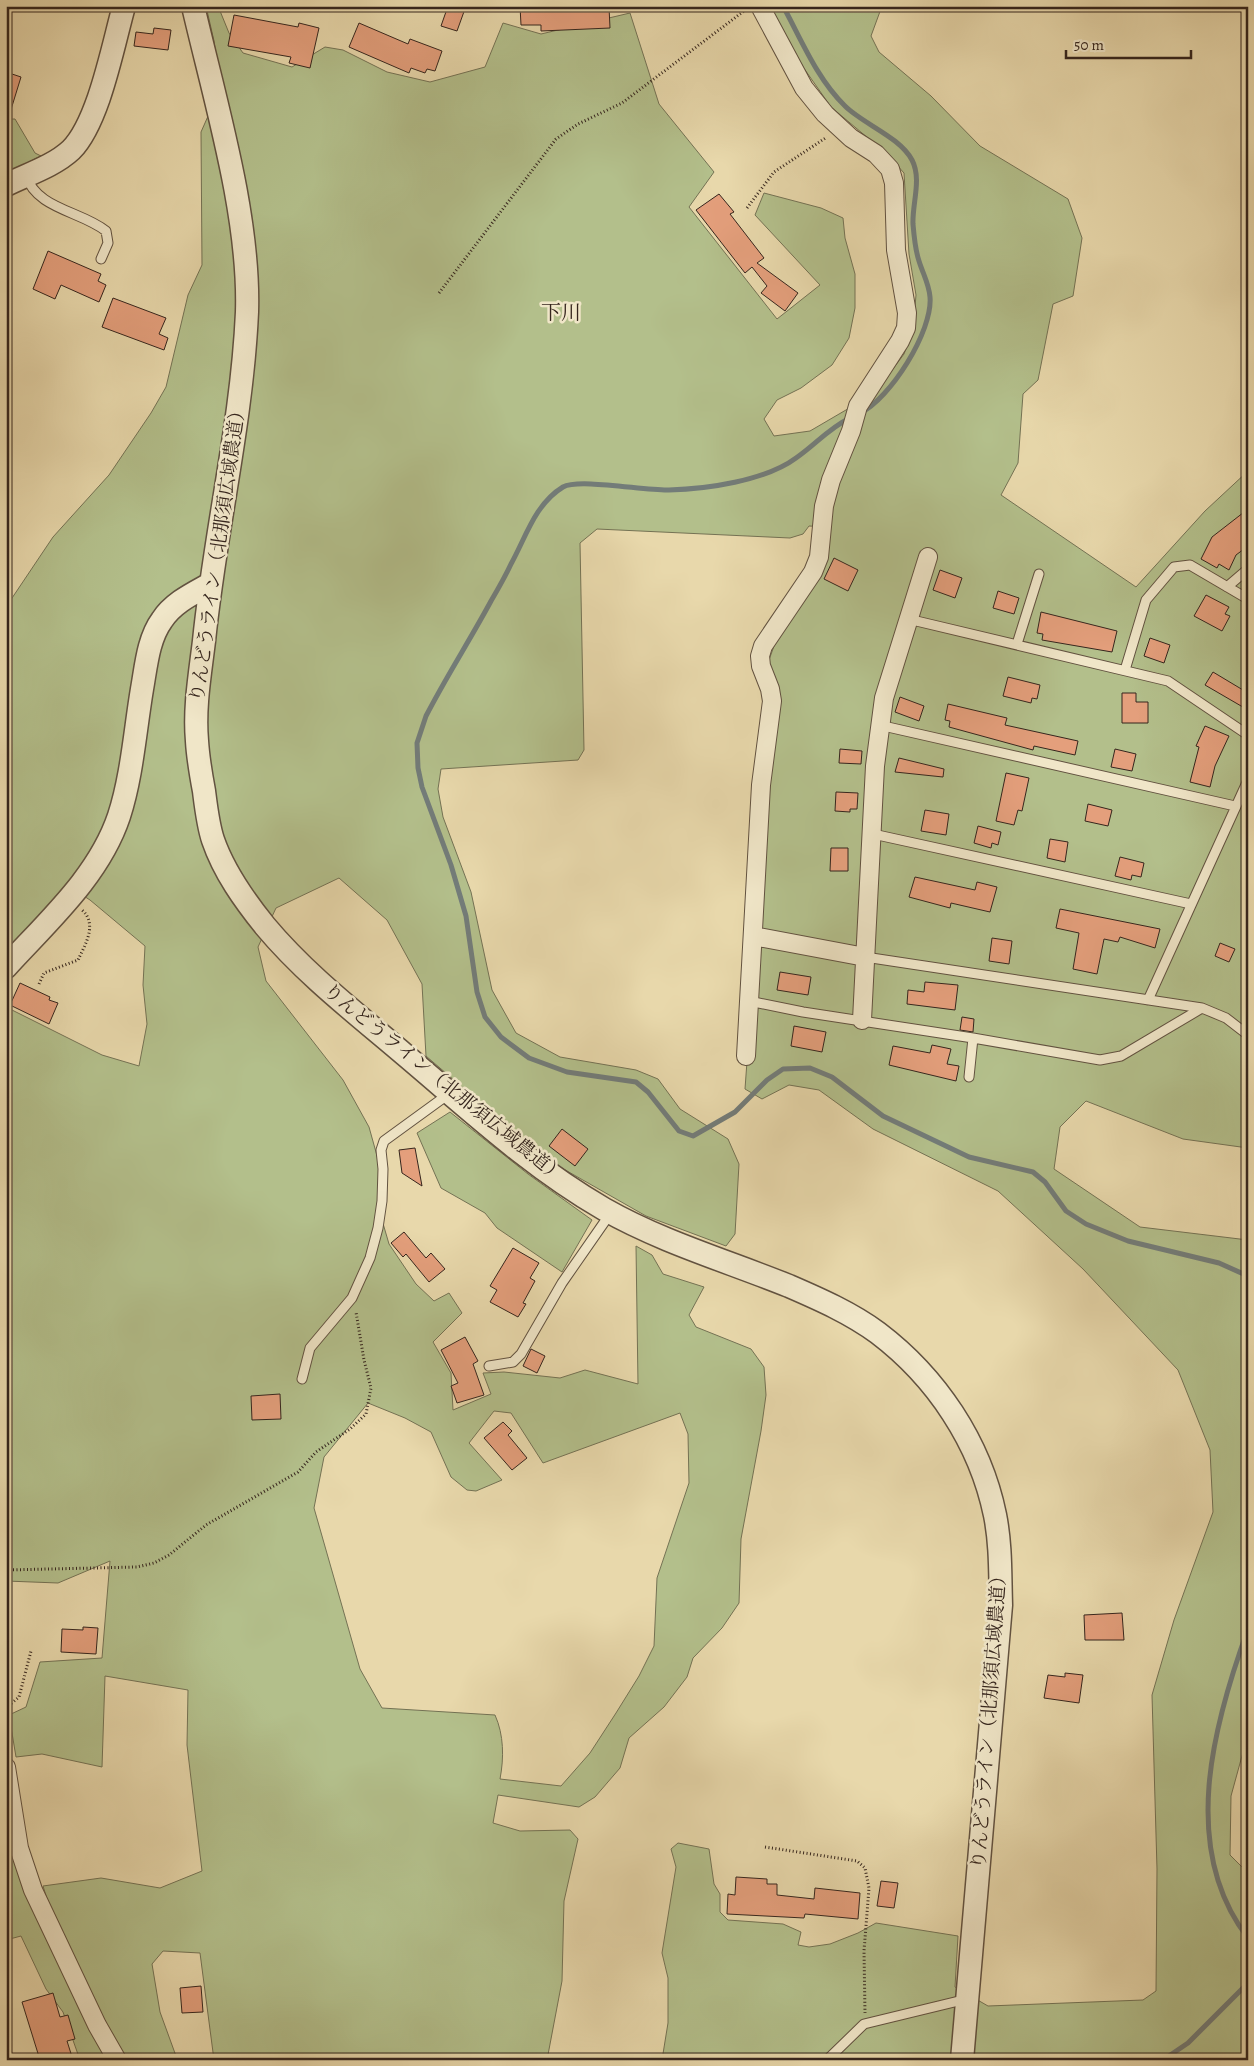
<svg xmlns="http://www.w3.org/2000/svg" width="1254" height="2066" font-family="Alegreya,'Noto Serif JP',serif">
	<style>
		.green { fill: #b3bf8b; stroke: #747254; fill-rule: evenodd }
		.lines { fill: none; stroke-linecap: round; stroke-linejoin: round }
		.stream { stroke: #737c79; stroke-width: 5 }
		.building { fill: #e49f7c; stroke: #35251d }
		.service-casing { stroke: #625240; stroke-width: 11 }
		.minor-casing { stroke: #625240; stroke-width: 20 }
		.tertiary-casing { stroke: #625240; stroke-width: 25 }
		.path { stroke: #35251d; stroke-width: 3; stroke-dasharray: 1 2.5; stroke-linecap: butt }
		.service { stroke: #f0e6c8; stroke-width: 9 }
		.minor { stroke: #f0e6c8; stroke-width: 18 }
		.tertiary { stroke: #f0e6c8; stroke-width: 22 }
		.labels { text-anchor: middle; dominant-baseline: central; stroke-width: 5; stroke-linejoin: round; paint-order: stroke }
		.street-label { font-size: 19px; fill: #35251d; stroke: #f0e6c8 }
		.neighbourhood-label { font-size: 20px; fill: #35251d; stroke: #f0e6c8 }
	</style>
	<rect width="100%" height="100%" fill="#e8d8ab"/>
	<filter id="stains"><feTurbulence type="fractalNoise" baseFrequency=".004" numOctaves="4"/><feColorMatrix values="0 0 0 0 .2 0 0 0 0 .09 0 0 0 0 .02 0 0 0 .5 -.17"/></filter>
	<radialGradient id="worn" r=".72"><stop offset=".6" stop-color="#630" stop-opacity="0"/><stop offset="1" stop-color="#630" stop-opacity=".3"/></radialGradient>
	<path class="green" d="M206,6H218L229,33L243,53L292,67L325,47L343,50L387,72L430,82L485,67L503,23L541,34L630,13L659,104L714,172L689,207L777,319L820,285L755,215L764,193L821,208L843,218L845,238L855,274V308L849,338L832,365L801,388L777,400L764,419L774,436L810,431L875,393L904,354L913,330L916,295L909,254L904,173L887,154L831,107L803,67L770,6H882L871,36L879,52L931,96L980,146L1068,199L1082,238L1073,296L1053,304L1038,380L1023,394L1018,463L1001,495L1136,587L1205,511L1248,471V1148L1183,1139L1086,1101L1060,1127L1054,1169L1140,1227L1248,1240V1734L1231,1796L1230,1855L1248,1873V2060H662L668,2023V1978L662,1953L676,1867L671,1849L678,1843L709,1849L714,1884L720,1894V1912L728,1920L783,1924L801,1932L798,1945L809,1947L830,1944L858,1933L876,1923L958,1936L955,1987L988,2006L1143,2000L1156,1991L1157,1869L1152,1695L1174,1620L1213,1512L1210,1450L1178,1370L1083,1269L998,1191L873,1129L819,1090L789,1085L762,1099L745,1089L774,688L769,660L774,646L823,566L829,527L809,526L803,534L790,538L597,529L580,543L584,750L578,760L441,769L438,789L443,817L471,892L492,990L516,1033L560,1057L636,1070L658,1079L680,1109L728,1139L739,1164L735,1234L726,1246L646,1216L546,1159L426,1056L422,984L387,920L339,878L276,908L258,947L266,981L343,1080L369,1127L384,1181L382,1220L389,1244L416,1284L434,1301L449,1293L462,1313L433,1342L451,1373L453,1410L491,1394L483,1373L504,1372L560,1378L585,1370L638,1384L636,1246L652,1255L663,1274L704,1287L689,1315L696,1327L751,1349L764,1367L766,1395L761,1431L741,1539L739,1603L722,1628L693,1658L687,1677L664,1707L629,1738L620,1768L595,1797L579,1807L498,1795L493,1823L520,1831L570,1830L578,1839L564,1901L562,1981L547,2060H214L200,1953L163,1951L152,1964L160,2012L176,2056L172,2060H126C93,2005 61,1947 43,1886L101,1878L160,1888L202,1871L187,1745L188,1690L105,1676L102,1767L42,1754L16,1757L9,1715L26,1707L40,1662L102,1658L110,1561L58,1583L6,1581V1007L102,1055L139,1066L147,1024L143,985L145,946L90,900L67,885L23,936L6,947V607L53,537L109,475L151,413L166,387L188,295L202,265L201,132L220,89L214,41ZM368,1403L405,1418L431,1432L451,1477L467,1490L476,1491L502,1480L469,1443L494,1411L511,1413L543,1463L680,1413L688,1434L689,1483L657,1578L654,1646L639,1676L616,1713L590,1753L561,1786L500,1779C504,1758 504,1735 495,1715L382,1708L360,1669L314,1508L324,1457Z
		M6,119H15L35,153L41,156L6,173Z
		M450,1112L528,1174L592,1220L562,1272L497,1228L485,1213L441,1188L417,1133Z
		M6,1809L108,2060H80L63,2012L46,1989L21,1936L6,1940Z"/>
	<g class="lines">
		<path class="stream" d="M783,6C801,39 817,79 845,106C863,124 900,137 912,160C922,179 912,204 913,224C914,236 915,249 919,261C923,274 929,284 930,297C933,331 890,399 860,413
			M850,418C829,428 815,445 796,458C765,481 706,489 669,490C646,491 579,478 563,487C535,504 526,537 511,564C505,577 498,589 491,601C470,640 446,677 426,716L417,743L418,768L422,787L451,865L466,916L477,992L485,1017L501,1037L529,1058L567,1072L636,1082L648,1092L679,1131L693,1136L735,1112L767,1080L783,1069L810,1068L832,1077L883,1116L969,1157L1033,1172L1045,1182L1066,1211L1086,1224L1128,1241L1219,1263L1248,1276
			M1248,1629C1213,1725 1179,1849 1248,1938
			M1163,2060L1188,2043L1248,1983"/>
	</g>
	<path class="building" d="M448,6H466L457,31L441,26Z
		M520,6H575V9L609,7L610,28L541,31V25H521Z
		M234,15L298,27L299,23L319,28L310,68L289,63L291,57L228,46Z
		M359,23L408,44L410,39L442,51L435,71L427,69L425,73L411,68L409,73L349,47Z
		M154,28L171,30L168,50L134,46L136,32L153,34Z
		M6,72L21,77L9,116L6,115Z
		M719,194L734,212L730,214L764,258L757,263L798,293L785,311L761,293L767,286L752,267L745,273L696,210Z
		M48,251L101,274L98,281L106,285L99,302L61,285L55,299L33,289Z
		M113,298L166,318L159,334L168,338L164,350L102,327Z
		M1248,509V546L1236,555L1229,570L1219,564L1217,568L1201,559L1212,537Z
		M834,558L858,570L848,591L824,579Z
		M940,570L962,578L955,598L933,590Z
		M998,591L1019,598L1014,614L993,608Z
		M1206,595L1229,607L1225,614L1230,616L1222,631L1194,616Z
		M1041,612L1117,631L1112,652L1042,640L1043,634L1037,633Z
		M1150,638L1170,645L1164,663L1144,656Z
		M1213,672L1248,693V710L1205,685Z
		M1008,677L1040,685L1037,699L1032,698L1031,703L1003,696Z
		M1122,693H1136V702H1148V723H1122Z
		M900,697L924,706L919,721L895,712Z
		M948,704L1007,718L1005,725L1078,741L1075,755L1034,746L1033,750L949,727L950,721L945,720Z
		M1205,726L1229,736L1215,766L1210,787L1190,782L1199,747L1196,746Z
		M840,749L862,751L861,764L839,763Z
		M1115,749L1136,754L1132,771L1111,767Z
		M899,758L944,769L943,777L895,772Z
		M1006,773L1029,778L1022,811L1018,810L1014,825L996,821Z
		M836,792L858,793L857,809H850V812L835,811Z
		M1088,804L1112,810L1108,826L1085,821Z
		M925,810L949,814L946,835L921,831Z
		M978,826L1001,832L998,845L992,843L991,848L974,843Z
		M1050,839L1068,842L1065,862L1047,858Z
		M831,848H848V871H830Z
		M1120,857L1144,863L1141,877L1132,875L1131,880L1115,876Z
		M915,877L975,890L977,882L997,887L990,912L951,903L950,908L909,897Z
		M1060,909L1160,929L1155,948L1120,937L1118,942L1104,939L1097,974L1073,969L1079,933L1056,928Z
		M992,938L1012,941L1009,964L989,961Z
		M1220,943L1235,949L1229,962L1215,956Z
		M780,972L811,977L808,995L777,990Z
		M925,982L958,985L955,1010L907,1004L908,990L924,992Z
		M20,983L50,997L49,1000L58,1003L49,1024L10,1005Z
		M962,1017L974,1019L973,1032L960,1030Z
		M794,1026L826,1032L822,1052L791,1046Z
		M932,1045L951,1049L947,1064L959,1066L956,1081L889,1065L893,1046L930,1053Z
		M562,1129L588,1149L575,1166L549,1146Z
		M415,1148L422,1186L402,1173L399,1150Z
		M404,1232L426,1258L431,1253L445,1269L429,1282L406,1254L403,1257L391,1243Z
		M513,1248L539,1263L530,1278L535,1281L523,1303L526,1304L518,1317L490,1302L497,1290L490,1286Z
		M465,1337L478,1361L473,1364L484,1395L457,1403L451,1386L458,1383L441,1350Z
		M531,1349L545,1356L537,1373L523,1366Z
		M280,1394L281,1419L252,1420L251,1396Z
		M503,1422L512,1431L508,1435L527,1458L512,1470L484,1438Z
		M1122,1613L1124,1640H1085L1084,1615Z
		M83,1627L98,1628L96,1654L61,1652L62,1629L83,1630Z
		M1065,1673L1083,1675L1079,1703L1044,1698L1048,1675L1065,1677Z
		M736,1877L767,1879V1884H777V1895L814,1899L815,1888L860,1893L858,1919L805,1914L804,1918L727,1914L728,1894L735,1895Z
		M881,1881L898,1883L894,1908L877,1906Z
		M201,1986L203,2012L182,2013L180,1988Z
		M53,1993L60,2017L68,2015L75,2039L67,2041L73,2060H40L22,2002Z"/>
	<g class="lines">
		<g class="service-casing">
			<path id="service" d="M26,175C36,209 81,211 106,231L108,243L101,259
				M1227,587L1248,569
				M908,619L1168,681L1248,735
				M1017,644L1039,574
				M1125,670L1146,600L1174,567L1190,565L1248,599
				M879,725L1235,806
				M873,834L1191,904
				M865,957L1202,1008L1226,1018L1248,1035
				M1148,1000L1248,780
				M749,1001L803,1012L973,1038L1100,1060L1121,1056L1202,1008
				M969,1077L973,1038
				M489,1366L513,1362L521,1354L562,1283L610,1214
				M302,1379L310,1348L352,1298L370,1258L378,1228L382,1201L383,1169L381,1150L384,1141L450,1093
				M827,2060L864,2024L967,1999"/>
		</g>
		<g class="minor-casing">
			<path id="minor" d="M753,936L865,957
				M862,1020L875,766L884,698L928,557
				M746,1056L761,785L772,701L770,689L761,666L760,656L763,646L813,572L819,557L824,506L831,480L851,431L858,406L900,341L906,328L907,313L896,250L894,183L890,169L876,154L851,138L825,114L804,88L760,6
				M6,1767L19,1848L33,1890L97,2025L117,2060"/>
		</g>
		<g class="tertiary-casing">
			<path id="tertiary" d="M193,6C215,101 250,216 247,312C242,423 215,531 204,641C200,674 194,708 197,741C198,758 201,775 204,791C206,807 208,825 213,840C224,872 244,900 265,926C306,975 357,1014 405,1055C469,1109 531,1167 604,1209C662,1242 727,1261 789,1286C819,1299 851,1313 878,1333C936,1377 980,1442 995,1515C1001,1545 1000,1574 1001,1605L962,2060
				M6,185C26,175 54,166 71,150C99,122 113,45 124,6
				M6,967C48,921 99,876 119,816C132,776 135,731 142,689C146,667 148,639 162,620C173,603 192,594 210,584"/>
		</g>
		<path class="path" d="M747,208L774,172L827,137
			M439,293L556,139L578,124L622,103L744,11
			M39,984L44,973L78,960C85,945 98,924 82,910
			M6,1570L137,1567L154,1563L169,1555L206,1525L298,1472L316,1452L350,1429L366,1414L371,1388L364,1360L356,1312
			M6,1708L19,1697L31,1651
			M765,1847L857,1861L865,1868L869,1888L864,1951L865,2013"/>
		<use href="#service" class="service"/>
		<use href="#minor" class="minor"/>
		<use href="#tertiary" class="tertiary"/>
	</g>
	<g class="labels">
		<g class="street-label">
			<text transform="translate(218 552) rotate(-82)">りんどうライン（北那須広域農道）</text>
			<text transform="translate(444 1083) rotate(39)">りんどうライン（北那須広域農道）</text>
			<text transform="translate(989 1718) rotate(-86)">りんどうライン（北那須広域農道）</text>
		</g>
		<g class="neighbourhood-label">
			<text x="561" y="312">下川</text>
		</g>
	</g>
	<rect width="1254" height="2066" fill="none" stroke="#e8d8ab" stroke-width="25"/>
	<rect x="8" y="8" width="1239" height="2051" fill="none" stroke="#35251d" stroke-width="2.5"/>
	<rect x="12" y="12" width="1229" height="2041" fill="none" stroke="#35251d"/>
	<path d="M1066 50v8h125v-8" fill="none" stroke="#35251d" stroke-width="2.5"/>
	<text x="1074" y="50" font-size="15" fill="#35251d" stroke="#f0e6c8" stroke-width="4" paint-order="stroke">50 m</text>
	<rect width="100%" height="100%" filter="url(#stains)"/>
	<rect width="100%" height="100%" fill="url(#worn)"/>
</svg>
